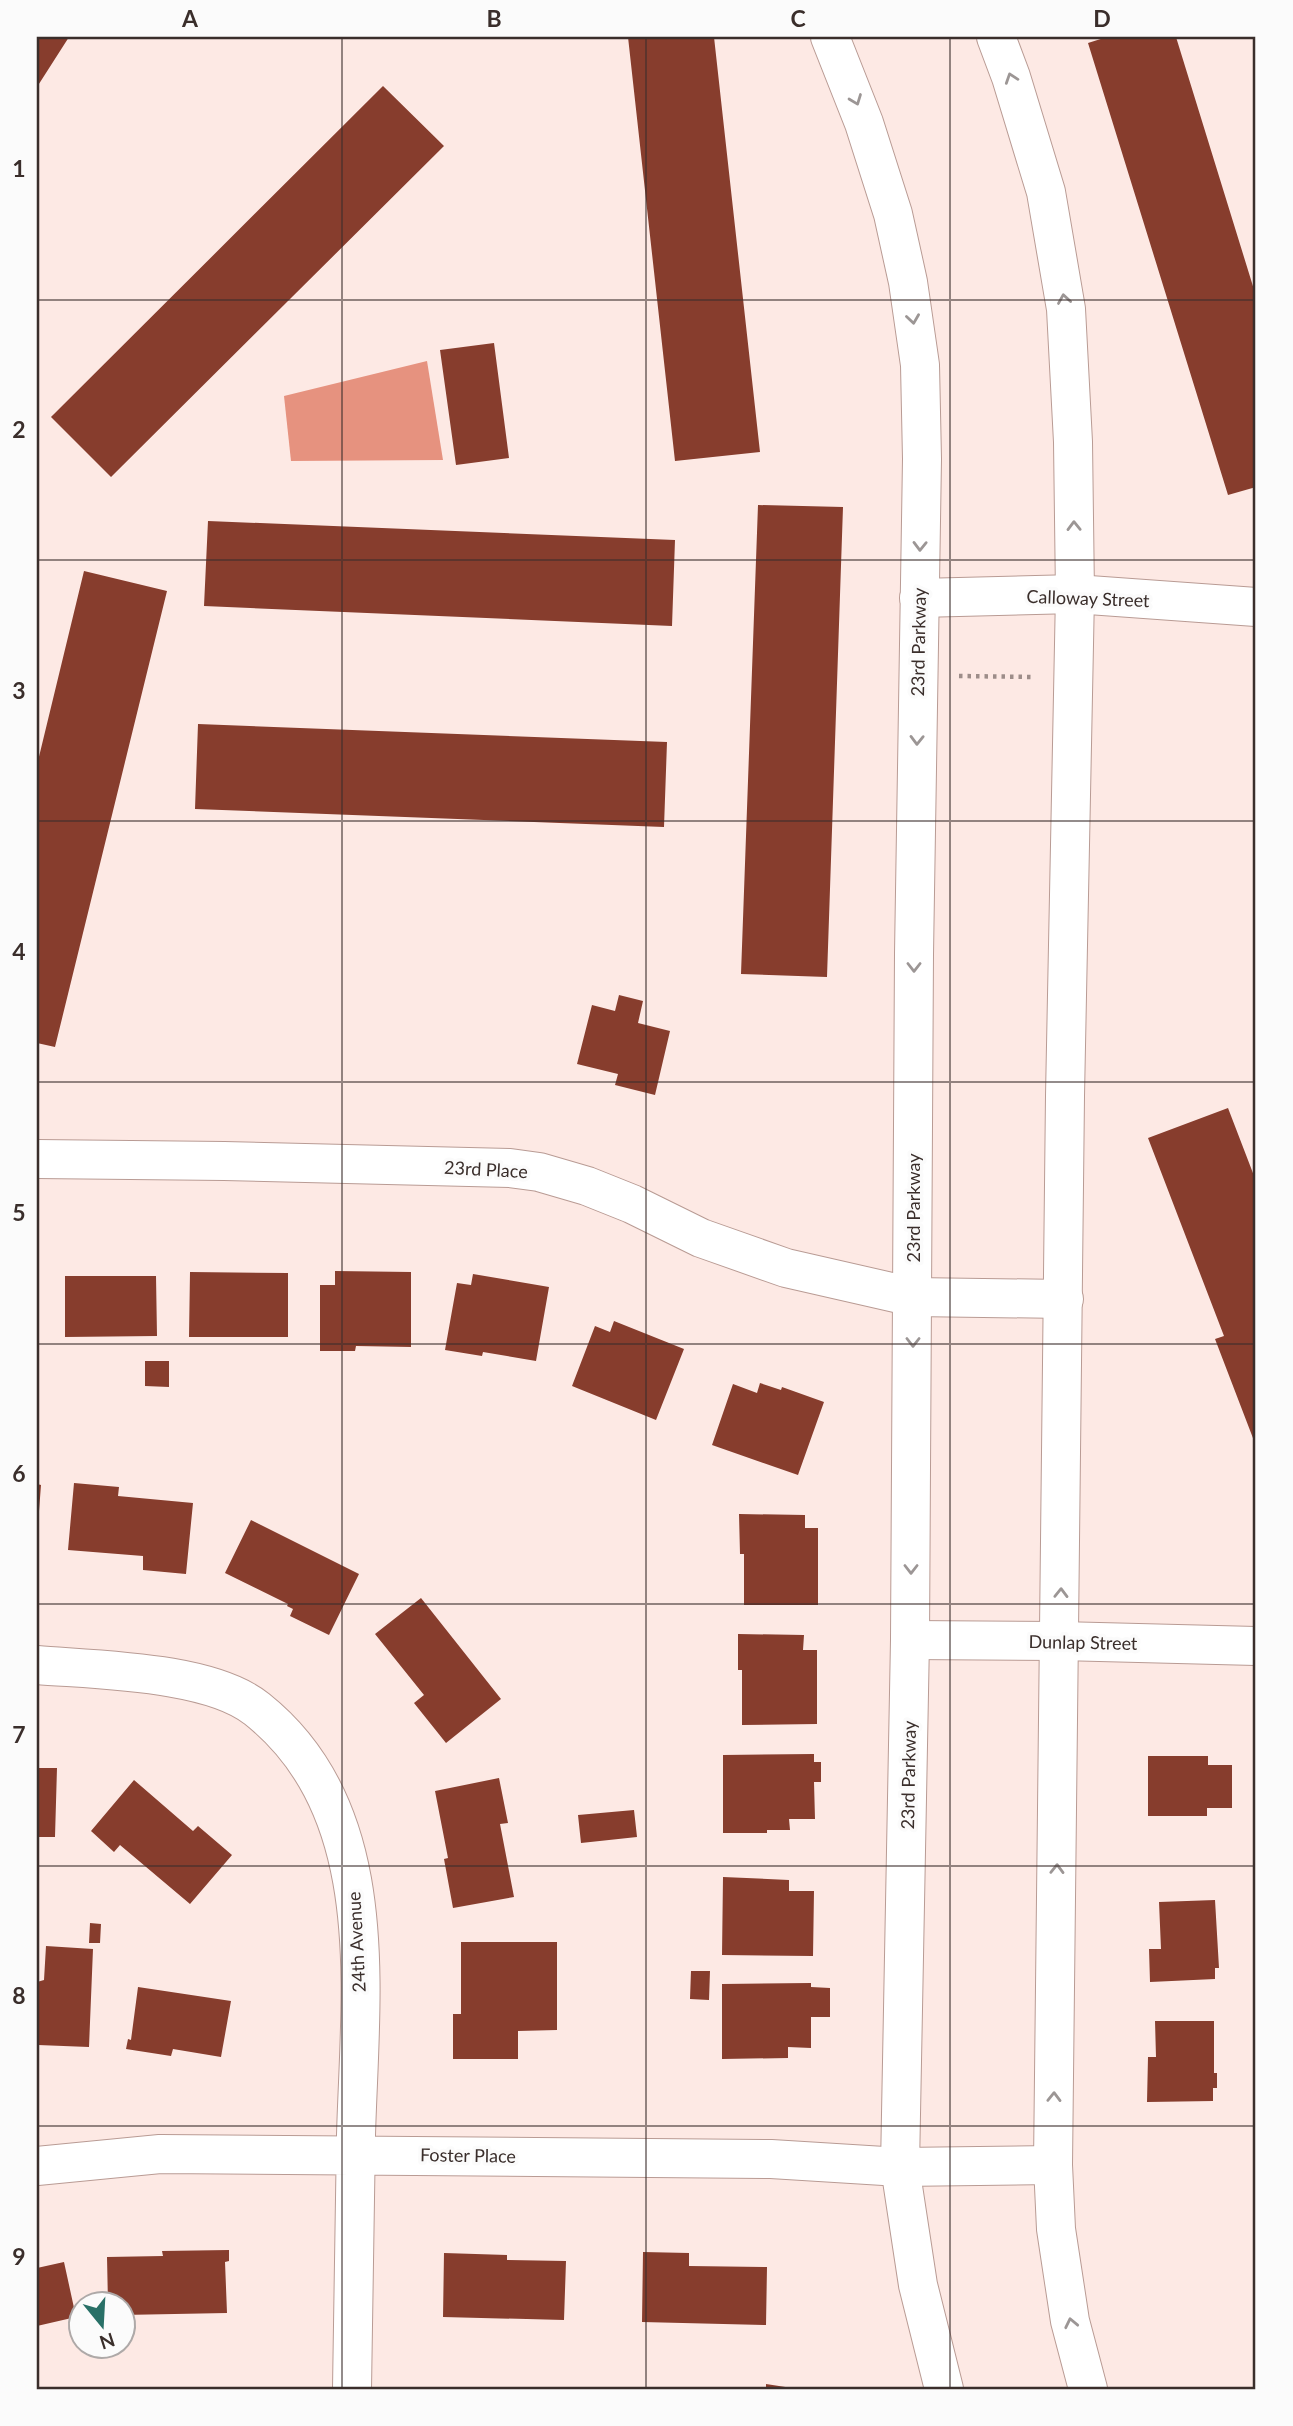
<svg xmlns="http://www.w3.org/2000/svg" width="1293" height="2426" font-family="Lato,sans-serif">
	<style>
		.water { fill: #e6927f }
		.building { fill: #873d2d }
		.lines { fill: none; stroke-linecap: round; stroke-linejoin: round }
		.street-casing { stroke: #b99b94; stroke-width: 40 }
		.secondary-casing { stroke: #b99b94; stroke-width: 40 }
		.path { stroke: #9d8d89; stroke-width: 4.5; stroke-dasharray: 3.5 5; stroke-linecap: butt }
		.street { stroke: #fff; stroke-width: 38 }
		.secondary { stroke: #fff; stroke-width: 38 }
		.oneway { stroke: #9c9695 }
		.grid { fill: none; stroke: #3a2e2b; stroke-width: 2; stroke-opacity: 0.55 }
		.labels { text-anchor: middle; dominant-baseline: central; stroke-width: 7; stroke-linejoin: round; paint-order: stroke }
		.street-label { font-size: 18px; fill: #3a2e2b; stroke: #fbfbfb }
		.neatline { fill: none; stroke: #3a2e2b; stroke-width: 2.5 }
		.grid-label { font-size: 23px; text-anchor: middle; font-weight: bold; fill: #3a2e2b }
	</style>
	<rect width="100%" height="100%" fill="#fde9e4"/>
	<path class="water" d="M427,361L443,460L291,461L284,396Z"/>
	<path class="building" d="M37,37H69L37,87Z
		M628,37H714L760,452L675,461Z
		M1107,37H1176L1256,296V487L1228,495L1088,43Z
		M383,86L444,146L111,477L51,417Z
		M494,343L509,458L456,465L440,350Z
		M758,505L843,507L827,977L741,974Z
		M208,521L675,540L672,626L204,606Z
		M84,571L167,591L55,1047L37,1043V765Z
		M198,724L667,742L664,827L195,809Z
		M619,995L643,1001L638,1023L670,1031L655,1095L615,1085L618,1074L577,1064L592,1005L615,1011Z
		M1228,1108L1256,1181V1446L1215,1339L1224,1336L1148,1138Z
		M335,1271L411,1272V1347L356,1346L355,1351H320V1285H335Z
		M190,1272L288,1273V1337H189Z
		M473,1274L549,1287L536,1361L483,1352L482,1356L445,1350L457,1283L471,1285Z
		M65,1276H156L157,1336L65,1337Z
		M614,1321L684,1349L656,1420L572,1386L595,1326L610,1332Z
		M145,1361H169V1387L145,1386Z
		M760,1383L781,1390L782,1387L824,1402L798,1475L712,1445L733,1384L757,1393Z
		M74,1483L119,1487L118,1496L193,1503L186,1574L143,1570V1556L68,1550Z
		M37,1484L41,1485L39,1511H37Z
		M739,1514L805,1515V1528H818V1605H744V1554H740Z
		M251,1520L359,1574L329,1635L290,1616L293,1609L287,1606L288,1604L225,1573Z
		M421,1598L501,1699L446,1743L414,1703L424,1695L375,1634Z
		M738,1634L804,1635L803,1650H817V1724L742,1725V1670H738Z
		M814,1754V1762H821V1782H814L815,1819H789L790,1830H767V1833H723V1755Z
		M1148,1756H1208V1765H1232V1808H1207V1816H1148Z
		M37,1768H57L55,1837H37Z
		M499,1778L508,1823L500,1824L514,1897L453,1908L444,1859L448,1858L435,1791Z
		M134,1780L193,1831L198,1826L232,1855L190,1904L120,1845L114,1852L91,1831Z
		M634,1810L637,1837L581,1843L578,1815Z
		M723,1877L789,1880V1891H814L813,1956L722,1955Z
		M1215,1900L1219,1968H1215V1979L1150,1982L1149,1949H1161L1159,1902Z
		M90,1923L101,1924L100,1943H89Z
		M461,1942H557V2030L518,2031V2059H453V2014H461Z
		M46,1946L93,1949L89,2047L38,2045L37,1982L44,1980Z
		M691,1971H710L709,2000L690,1999Z
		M811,1983V1987L830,1988V2017H811V2048L788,2047V2058L722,2059V1984Z
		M138,1987L231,2001L221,2057L173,2049L171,2056L126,2049L128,2039L131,2040Z
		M1155,2021H1214V2073H1217V2088H1213V2101L1147,2102L1148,2057H1156Z
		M229,2250V2261L225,2262L227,2313L122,2315V2304H108L107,2257L163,2256L162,2251Z
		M643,2252L689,2253V2266L767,2267L766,2325L642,2322Z
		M444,2253L507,2255V2260L566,2261L564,2320L443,2317Z
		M64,2262L76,2317L37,2326V2268Z
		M766,2384L792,2388V2389H766Z"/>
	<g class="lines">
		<g class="street-casing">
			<path id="street" d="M919,598L1075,594L1256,607
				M37,1159L224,1161L510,1168L539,1172L587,1186L632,1204L701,1238L786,1268L913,1297L1064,1299
				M910,1640L1060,1641L1256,1646
				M37,1665C97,1670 210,1671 257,1709C385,1811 360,1991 356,2135C354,2220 353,2305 352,2389
				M37,2166L160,2154L771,2159L900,2167L1053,2165"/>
		</g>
		<g class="secondary-casing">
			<path id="secondary" d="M830,37L864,123L893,214L908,282L920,365L922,459L914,954L910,1640L900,2167L918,2285L944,2389
				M996,37L1011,77L1046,192L1066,309L1073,442L1075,594L1065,1096L1053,2165L1056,2229L1070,2321L1088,2389"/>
		</g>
		<path class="path" d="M959,676L1034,677"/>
		<use href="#street" class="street"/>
		<use href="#secondary" class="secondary"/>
	</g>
	<defs><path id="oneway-chevron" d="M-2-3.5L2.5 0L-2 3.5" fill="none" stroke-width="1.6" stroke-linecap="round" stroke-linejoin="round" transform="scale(1.75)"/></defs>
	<g class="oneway">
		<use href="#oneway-chevron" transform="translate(1011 78) rotate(-109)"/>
		<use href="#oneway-chevron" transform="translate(856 100) rotate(69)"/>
		<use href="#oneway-chevron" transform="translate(1064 299) rotate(-99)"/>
		<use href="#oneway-chevron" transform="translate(913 319) rotate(82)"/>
		<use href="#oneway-chevron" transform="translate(1074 526) rotate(-91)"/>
		<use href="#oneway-chevron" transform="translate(920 546) rotate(91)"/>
		<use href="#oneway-chevron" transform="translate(917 740) rotate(91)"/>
		<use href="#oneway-chevron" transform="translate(914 967) rotate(90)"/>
		<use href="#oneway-chevron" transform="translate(913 1342) rotate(90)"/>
		<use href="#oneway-chevron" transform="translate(911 1569) rotate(90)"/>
		<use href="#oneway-chevron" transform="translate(1061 1593) rotate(-89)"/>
		<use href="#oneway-chevron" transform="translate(1057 1869) rotate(-89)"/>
		<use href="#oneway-chevron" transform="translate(1054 2097) rotate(-89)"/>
		<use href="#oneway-chevron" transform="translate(1071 2323) rotate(-102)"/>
	</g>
	<path class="grid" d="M342,37V2389M646,37V2389M950,37V2389M37,300H1256M37,560H1256M37,821H1256M37,1082H1256M37,1344H1256M37,1604H1256M37,1866H1256M37,2126H1256"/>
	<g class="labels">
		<g class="street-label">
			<text transform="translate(1088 598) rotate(2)">Calloway Street</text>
			<text transform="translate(918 642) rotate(-89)">23rd Parkway</text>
			<text transform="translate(486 1169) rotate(3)">23rd Place</text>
			<text transform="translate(913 1208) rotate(-90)">23rd Parkway</text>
			<text transform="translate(1083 1642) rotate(1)">Dunlap Street</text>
			<text transform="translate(908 1775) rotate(-89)">23rd Parkway</text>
			<text transform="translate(356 1942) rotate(-93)">24th Avenue</text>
			<text transform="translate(468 2155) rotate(1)">Foster Place</text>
		</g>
	</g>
	<rect width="1293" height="2426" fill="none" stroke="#fbfbfb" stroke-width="77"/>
	<g transform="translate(102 2325) rotate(162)"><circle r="33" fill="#fbfbfb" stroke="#aea9a8" stroke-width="2"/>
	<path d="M0-5L12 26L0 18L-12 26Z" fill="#297067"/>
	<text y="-10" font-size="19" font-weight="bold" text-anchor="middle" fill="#3a2e2b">N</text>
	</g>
	<rect x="38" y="38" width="1216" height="2350" class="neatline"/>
	<g class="grid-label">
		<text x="190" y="27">A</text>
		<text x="494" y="27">B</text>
		<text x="798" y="27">C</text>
		<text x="1102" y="27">D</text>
		<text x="19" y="177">1</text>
		<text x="19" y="438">2</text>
		<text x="19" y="699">3</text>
		<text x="19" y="960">4</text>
		<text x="19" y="1221">5</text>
		<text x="19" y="1482">6</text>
		<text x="19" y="1743">7</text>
		<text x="19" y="2004">8</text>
		<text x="19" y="2265">9</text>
	</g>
</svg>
